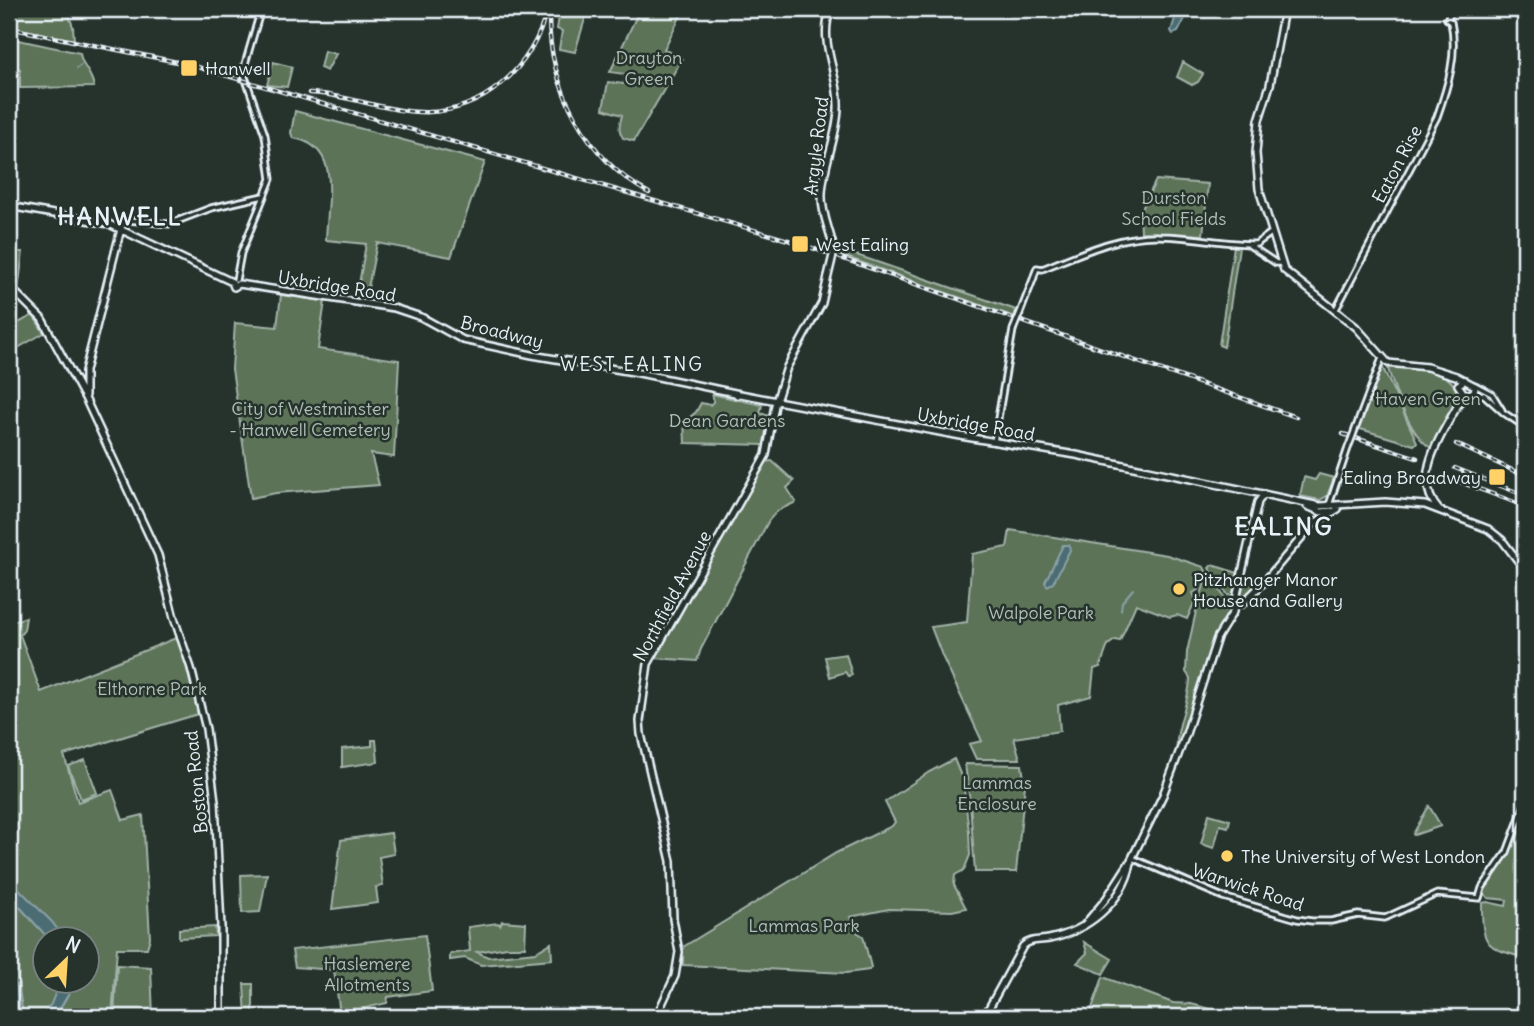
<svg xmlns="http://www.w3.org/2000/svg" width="1534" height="1026" font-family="Delius,sans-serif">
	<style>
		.green { fill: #5c7358; stroke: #a2b2a8; stroke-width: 2; fill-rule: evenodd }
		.water { fill: #4c6c73; stroke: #8aa1a8; stroke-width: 2 }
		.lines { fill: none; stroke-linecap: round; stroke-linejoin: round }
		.stream { stroke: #8aa1a8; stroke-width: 2 }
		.minor-casing { stroke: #e8f1f8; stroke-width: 9 }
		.major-casing { stroke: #e8f1f8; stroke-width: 10 }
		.minor { stroke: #26332d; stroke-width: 3.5 }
		.major { stroke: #26332d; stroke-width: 5 }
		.rail-casing { stroke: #e8f1f8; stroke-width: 4.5 }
		.rail { stroke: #26332d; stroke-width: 2; stroke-dasharray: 5; stroke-linecap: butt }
		.minor-bridge-casing { stroke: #e8f1f8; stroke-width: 9; stroke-linecap: butt }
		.major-bridge-casing { stroke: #e8f1f8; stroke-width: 10; stroke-linecap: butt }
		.minor-bridge { stroke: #26332d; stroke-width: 3.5 }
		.major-bridge { stroke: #26332d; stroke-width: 5 }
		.poi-dot { fill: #ffd166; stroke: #26332d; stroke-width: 2.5 }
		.labels { text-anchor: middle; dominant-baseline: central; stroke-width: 5; stroke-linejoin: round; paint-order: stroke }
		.park-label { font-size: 18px; fill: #b0bfb8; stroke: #26332d }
		.poi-label { font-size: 18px; fill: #e8f1f8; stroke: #26332d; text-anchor: start }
		.street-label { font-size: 18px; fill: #e8f1f8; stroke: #26332d }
		.neighbourhood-label { font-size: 19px; letter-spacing: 2px; fill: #e8f1f8; stroke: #26332d }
		.district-label { font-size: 24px; font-weight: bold; letter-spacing: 2px; fill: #e8f1f8; stroke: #26332d }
	</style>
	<rect width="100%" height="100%" fill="#26332d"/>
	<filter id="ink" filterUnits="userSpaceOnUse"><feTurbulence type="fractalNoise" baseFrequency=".0143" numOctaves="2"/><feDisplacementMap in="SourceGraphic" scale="14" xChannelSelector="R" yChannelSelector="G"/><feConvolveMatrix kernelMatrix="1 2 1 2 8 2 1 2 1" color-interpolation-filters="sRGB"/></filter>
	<g filter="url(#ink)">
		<path class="green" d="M9,9H67L73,27L74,40L9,27Z
			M558,9H588L575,52L559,49L562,31L557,29L560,11Z
			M640,9H684L664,49L682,59L634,141L623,138C617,129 620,124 622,115L603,109L608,82L624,84L625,74L610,72Z
			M9,38L80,53C81,66 92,73 94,87L20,88V69L9,71Z
			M324,51L336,54L327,71L320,68Z
			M273,62L292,67L287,87L267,85Z
			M1183,62L1203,74L1198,82L1192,85L1177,77Z
			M295,111L485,162L451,257L377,243L366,298L357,295L366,244L326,240C327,202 343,146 293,138L291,133Z
			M1156,180L1208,184L1203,235L1141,232L1140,213Z
			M1234,246L1239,247L1224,347L1219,345Z
			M842,250L1016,310L1014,317L838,254Z
			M9,252H23L18,291L9,284Z
			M281,295L325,301L318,349L399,360L394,457L371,454L379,485L276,493L251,498L232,369L235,323L277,327Z
			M33,315L44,333L9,353V328Z
			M1382,366L1417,442L1414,445L1357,428L1379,368Z
			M1392,367C1412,368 1466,369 1455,403C1450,419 1438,433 1431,448C1409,434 1396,393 1388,369Z
			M712,394L762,405L760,413L769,416L765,445L685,443L684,422L696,412L701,403L710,405L714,401Z
			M772,461L794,481L787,488L796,502L777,511L769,520L701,649L697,661L655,658L765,462Z
			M1319,474L1334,478L1327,496L1320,500L1300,496L1304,477L1315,480Z
			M1010,530L1167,555L1204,567L1206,571L1199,589L1193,593L1196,599L1187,619L1177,615L1170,617L1136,604L1120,641L1115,640L1108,645L1100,667L1094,669L1091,696L1058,705L1060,731L1014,738L1020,759H976L969,744L982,741L943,658L931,627L967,622L972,554L1007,547Z
			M1212,565L1238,573L1232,596L1228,595L1209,568Z
			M1208,573L1229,604L1230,611L1215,634L1194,695L1195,706L1177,753C1174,728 1190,702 1190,678L1186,672L1187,652L1197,607Z
			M1245,575L1261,580L1241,602L1239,601Z
			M26,617L24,630L20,635L41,692L176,638L182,649L198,714L64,755L78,802L112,790L123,820L143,815L150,938L147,948H117L112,1017H23L18,982L9,947L11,913L9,895L40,929L9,889V623ZM46,939H88V981H46Z
			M846,654L852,675L848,676L845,672L830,677L825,657Z
			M372,740H376L378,762L342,767V749L372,746Z
			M954,759L963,781L969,832L970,855L964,870L955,875L954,885L966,908L952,911L889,909L850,917L857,932L863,936L871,967L869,970L846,973L683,965V947L836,853L892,826L895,822L885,802L929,772Z
			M85,760L97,793L81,799L68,766Z
			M965,764L1022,765L1025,785L1016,872H975L970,803Z
			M1429,806L1441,826L1414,835L1413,834Z
			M1209,814L1230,820L1228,827L1220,825L1214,848L1201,844Z
			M1525,814V958C1486,947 1482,947 1482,903L1487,902L1506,906L1507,900L1488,898L1483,892L1520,832Z
			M391,833L394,854L379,857L383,886L376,887L378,903L332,909L341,840Z
			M267,874L260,912L242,913L241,875Z
			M502,921L526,923L525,947H507L477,952L488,957L536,952L551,943L552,959L481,965L465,958L450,960V954L470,951L468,927L498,923L500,925Z
			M215,927L216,936L179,938V929Z
			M425,935L432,991L388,997L387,1003L340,1014L334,970L295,967L292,950Z
			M1084,942L1112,959L1103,974L1077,963L1087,953Z
			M117,965L151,967L153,1017H114Z
			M1103,977L1173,1003L1191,1004L1242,1017H1089Z
			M244,984H253V1017H246Z"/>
		<path class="water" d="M1178,9H1190L1178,32L1173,34L1171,31Z
			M1063,545H1069L1070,550L1053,583L1047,586L1045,582Z
			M9,879L52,922L64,938H48L9,895Z
			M9,960L16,985L21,1017H12L9,994Z
			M60,981H73L71,990L55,1017H41L51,1004Z"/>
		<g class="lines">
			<path class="stream" d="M77,68L81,65
				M1121,610L1122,602L1133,589"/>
			<g class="minor-casing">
				<path id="minor" d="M121,228L128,220L169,224L211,208L263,196
					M1249,245L1276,263H1281
					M1034,276L1037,268L1042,269C1078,255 1118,235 1158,236C1191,236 1223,244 1256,244L1271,233
					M236,280L241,253L271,179L265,135L243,71L261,9
					M1335,311L1437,117C1448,86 1458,54 1451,22L1447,19L1449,16L1448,9
					M1020,313L1034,277
					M1475,385L1492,394L1502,410
					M1473,393L1484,395L1504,413L1525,427
					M1353,435L1382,358
					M994,442L1013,330
					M1331,505L1330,502L1348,448
					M1132,858L1223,897L1297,919L1312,921H1331L1358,915L1385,918L1437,894L1479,898L1482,888L1507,852L1525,804"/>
			</g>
			<g class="major-casing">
				<path id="major" d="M831,9C817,42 840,74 838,109C837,138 823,165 822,194C821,214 831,232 834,251
					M1284,9L1270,85L1259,120L1256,153L1259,189L1284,270L1356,327L1388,363L1427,367L1456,376L1475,386L1474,392L1465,395L1459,403C1442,435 1410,477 1439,510
					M9,206L109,224L232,282L234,287L239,284L394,308L421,317L463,340L532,355L639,373L735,393L737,395
					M9,286L42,319L85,398L158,555L174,618L191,668L206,729L215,801L221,927V1017
					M1465,380L1458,385L1465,395
					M735,393L966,437L1076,455L1320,506L1385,502L1425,505L1488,529L1502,540L1525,570
					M85,396V371L121,229
					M1307,506L1321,512L1331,511
					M1235,604H1242L1264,582L1313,524L1338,509
					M1085,924L1106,899L1131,860L1163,795L1186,734L1217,638L1233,612L1258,502L1264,494
					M656,1017L675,976L679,952L673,919L671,861L641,734L640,721L648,664L766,455L775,405L787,367L822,303L828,276
					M984,1017L1023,946C1030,939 1039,941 1049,939C1087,931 1123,903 1131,863"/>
			</g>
			<use href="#minor" class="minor"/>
			<use href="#major" class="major"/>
			<g class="rail-casing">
				<path id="rail" d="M549,16C549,86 586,159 649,193
					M9,28L187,64L795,242L1296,417
					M309,93C347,94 382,111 420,112C482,115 534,67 547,9
					M1343,434L1417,458
					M1456,444L1525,476
					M1455,468L1524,495
					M1452,479L1525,506"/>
			</g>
			<use href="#rail" class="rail"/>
			<g class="minor-bridge-casing">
				<path id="minor-bridge" d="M1013,330L1020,313
					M1348,448L1353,435"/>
			</g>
			<g class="major-bridge-casing">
				<path id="major-bridge" d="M828,276L834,251"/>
			</g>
			<use href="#minor-bridge" class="minor-bridge"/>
			<use href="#major-bridge" class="major-bridge"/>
		</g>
	</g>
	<g class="poi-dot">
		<rect x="180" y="59" width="18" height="18" rx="3.5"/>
		<rect x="791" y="235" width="18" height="18" rx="3.5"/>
		<rect x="1488" y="468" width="18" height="18" rx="3.5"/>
		<circle cx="1179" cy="589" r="7"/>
		<circle cx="1227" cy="856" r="7"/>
	</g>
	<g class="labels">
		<g class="park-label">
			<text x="649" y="57">Drayton<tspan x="649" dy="21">Green</tspan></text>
			<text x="1174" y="197">Durston<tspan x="1174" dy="21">School Fields</tspan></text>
			<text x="1428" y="398">Haven Green</text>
			<text x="310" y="408">City of Westminster<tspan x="310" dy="21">- Hanwell Cemetery</tspan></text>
			<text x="727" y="420">Dean Gardens</text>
			<text x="1041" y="612">Walpole Park</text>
			<text x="152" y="688">Elthorne Park</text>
			<text x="997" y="782">Lammas<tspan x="997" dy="21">Enclosure</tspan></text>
			<text x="804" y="925">Lammas Park</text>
			<text x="367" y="963">Haslemere<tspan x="367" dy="21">Allotments</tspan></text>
		</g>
		<g class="poi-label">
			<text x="205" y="68">Hanwell</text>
			<text x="816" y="244">West Ealing</text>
			<text x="1481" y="477" text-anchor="end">Ealing Broadway</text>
			<text x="1193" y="579">Pitzhanger Manor<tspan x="1193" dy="21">House and Gallery</tspan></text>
			<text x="1241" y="856">The University of West London</text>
		</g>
		<g class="street-label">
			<text transform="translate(816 146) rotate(-83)">Argyle Road</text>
			<text transform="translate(1397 164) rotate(-62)">Eaton Rise</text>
			<text transform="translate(337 286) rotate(9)">Uxbridge Road</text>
			<text transform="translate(502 332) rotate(14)">Broadway</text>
			<text transform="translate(976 424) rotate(10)">Uxbridge Road</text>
			<text transform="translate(672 596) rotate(-62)">Northfield Avenue</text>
			<text transform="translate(196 782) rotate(-96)">Boston Road</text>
			<text transform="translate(1248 887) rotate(18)">Warwick Road</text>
		</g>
		<g class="neighbourhood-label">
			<text x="632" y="364">WEST EALING</text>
		</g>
		<g class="district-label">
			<text x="120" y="216">HANWELL</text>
			<text x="1284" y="526">EALING</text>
		</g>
	</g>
	<rect width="1534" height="1026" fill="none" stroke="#26332d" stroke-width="35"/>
	<rect x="18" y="18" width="1499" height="991" fill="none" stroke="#e8f1f8" stroke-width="2.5" filter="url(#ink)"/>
	<g transform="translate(66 960) rotate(25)"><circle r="33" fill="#26332d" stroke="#747f7e" stroke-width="2"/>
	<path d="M0-5L12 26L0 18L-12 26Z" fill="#ffd166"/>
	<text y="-10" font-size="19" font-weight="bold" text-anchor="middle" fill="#e8f1f8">N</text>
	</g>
</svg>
